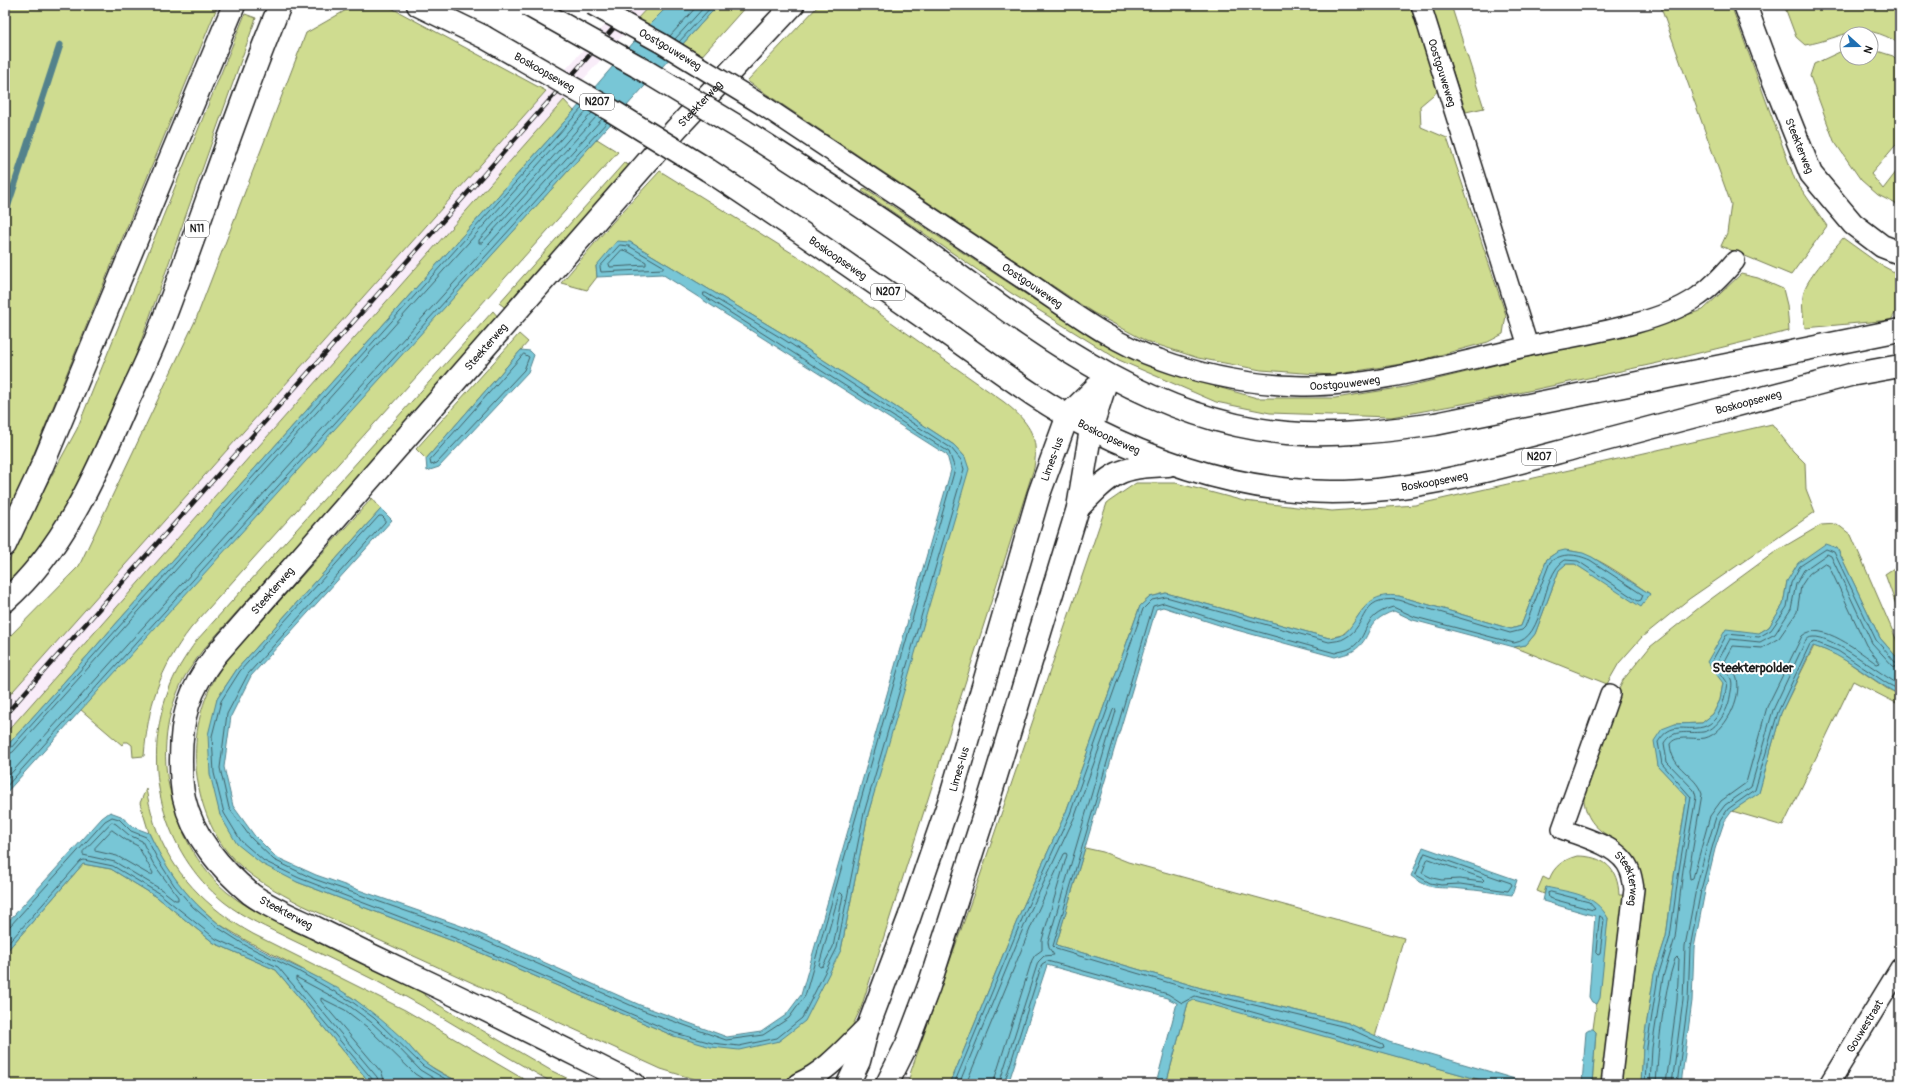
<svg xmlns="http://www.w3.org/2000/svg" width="1905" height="1089" font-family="Pangolin,sans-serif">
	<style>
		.built { fill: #f9edf9 }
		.green { fill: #cfdc90; stroke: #767c56 }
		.water { fill: #78c6d6; stroke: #53828c }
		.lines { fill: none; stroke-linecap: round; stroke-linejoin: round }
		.shore { stroke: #416066; stroke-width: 1 }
		.stream { stroke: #53828c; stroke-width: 7 }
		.minor-casing { stroke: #1c1c1c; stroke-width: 22 }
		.secondary-casing { stroke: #1c1c1c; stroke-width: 25 }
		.primary-casing { stroke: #1c1c1c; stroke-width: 25 }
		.trunk-casing { stroke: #1c1c1c; stroke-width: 25 }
		.minor { stroke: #fff; stroke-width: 19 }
		.secondary { stroke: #fff; stroke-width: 22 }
		.primary { stroke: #fff; stroke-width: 22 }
		.trunk { stroke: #fff; stroke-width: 22 }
		.rail-casing { stroke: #1c1c1c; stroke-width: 4.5 }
		.rail { stroke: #fff; stroke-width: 3; stroke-dasharray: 9; stroke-linecap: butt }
		.minor-bridge-casing { stroke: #1c1c1c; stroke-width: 22; stroke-linecap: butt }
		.primary-bridge-casing { stroke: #1c1c1c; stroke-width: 25; stroke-linecap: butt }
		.minor-bridge { stroke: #fff; stroke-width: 19 }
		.primary-bridge { stroke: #fff; stroke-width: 22 }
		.labels { text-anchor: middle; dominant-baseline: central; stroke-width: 4; stroke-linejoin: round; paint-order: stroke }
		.shield { fill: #fff; stroke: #606060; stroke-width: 1 }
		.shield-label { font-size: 10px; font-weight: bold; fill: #1c1c1c }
		.street-label { font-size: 11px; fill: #1c1c1c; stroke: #fff }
		.quarter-label { font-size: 13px; font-weight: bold; fill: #1c1c1c; stroke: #fff }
	</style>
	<rect width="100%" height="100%" fill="#fff"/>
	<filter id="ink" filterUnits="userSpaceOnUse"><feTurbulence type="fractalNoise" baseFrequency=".025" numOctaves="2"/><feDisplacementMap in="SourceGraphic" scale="8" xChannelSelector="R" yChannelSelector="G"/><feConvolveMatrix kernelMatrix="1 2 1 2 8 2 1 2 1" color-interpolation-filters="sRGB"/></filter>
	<g filter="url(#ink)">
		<path class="built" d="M623,5H650L500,172L5,734V700Z"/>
		<path class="green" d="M5,5H218L5,524Z
			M355,5H386L546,91L5,700V641L79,566L196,319L306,33Z
			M650,5H669L647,27L636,20Z
			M718,5H747L699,59L681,46Z
			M819,5H1410L1439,90L1420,106L1421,127L1447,138L1506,315L1503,334L1488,342L1414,362L1331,375L1261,370L1198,358L1146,341L1092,312L747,81Z
			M1431,5H1451L1484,108L1466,112Z
			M1660,5H1731L1795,180L1827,226L1791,275L1721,246L1727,233L1731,204Z
			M1784,5H1900V44C1859,18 1846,38 1805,45L1796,37Z
			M245,14L256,18L108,434L53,532L5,590V565L9,561L28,519L77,429Z
			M1846,49L1847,58H1871V49L1893,56L1900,63V140L1871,174L1883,189L1900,167V206L1878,195L1861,180L1834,141L1810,76L1814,64Z
			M564,100L574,111L5,748V734Z
			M597,139L618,152L191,628C159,669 148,706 144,756L133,757L132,745L128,742H124L122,745L80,709Z
			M624,163L629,165L507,309L499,303Z
			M660,171L808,263L1004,402C1018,413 1033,427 1035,446C1036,453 1035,461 1034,468L861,1008L852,1027L835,1049L800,1074L777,1083L710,1084L661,1069L302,905C276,891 248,877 228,853C192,807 185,736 212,684C226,655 252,632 273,608C306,571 339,535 372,498L381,509L237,669L217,699L220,815L297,882L458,943L674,1036L779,1041L841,950L868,814L965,457L954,445L785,335L630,242L596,266L597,277L587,290L561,283L611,224Z
			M865,188L1095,340L1133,359L1214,386L1257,398H1335L1405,387L1631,332L1703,310L1741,274L1758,278L1783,289L1787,305L1789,331L1658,363L1500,397L1391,417L1270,413L1216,402L1119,360L1011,293L862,191Z
			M1843,238L1879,264L1894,272C1902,294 1904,300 1891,320L1805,328C1803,315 1801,303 1804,291C1808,277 1833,250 1843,238Z
			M493,311L499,318L202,651C196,660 190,668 185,676C166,711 160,756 171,794C180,830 192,857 218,884C241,907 275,921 304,935C343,954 382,973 421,992L437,1004L552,1071L579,1084H556L546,1079C499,1053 454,1023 406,997C369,976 329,958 290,939C268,928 244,918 224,902C162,852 141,765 168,692C174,673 185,657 197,640Z
			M519,334L528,342L426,459L416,449Z
			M1772,424L1793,451L1805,463L1806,489L1815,512L1689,599L1642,637L1619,663L1607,684L1514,647L1526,645L1535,634L1559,570L1566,564H1575L1588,572L1650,594C1630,581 1587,547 1563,551C1557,552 1552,555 1547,559L1521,626L1511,629L1399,596L1363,609L1350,628L1342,635L1329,638L1166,593L1150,597L1140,606L1066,812L1021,911L950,1084H908L911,1071L980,876L1107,503L1136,483H1176L1244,501L1332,511L1415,505Z
			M1837,524L1851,535L1900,648V661L1880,638L1837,548L1787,581L1783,605L1769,627L1759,633L1723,683L1720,700L1713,714L1702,723L1675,724L1658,766L1687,796L1675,869L1666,937L1654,975L1643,1047L1641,1084H1621L1642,909C1642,892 1645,870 1632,857C1626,849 1615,843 1607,837V835C1589,824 1584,811 1583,791L1615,696L1623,680L1650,647L1700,607L1775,552L1821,525Z
			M1900,564V616L1885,574Z
			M1814,646L1836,654L1886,688L1900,695V705L1853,681L1783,826L1732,811L1759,792L1781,713Z
			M146,789C148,800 151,811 154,822C170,872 208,909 253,934L405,1010L532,1084H463L442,1073L425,1063L402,1039L353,998L300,968L247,941L219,924L196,904L178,883L161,858L149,833L140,803Z
			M1085,848L1103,852L1128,862L1404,938L1375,1037L1348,1023L1201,988L1056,945Z
			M1577,856C1604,856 1618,868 1619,895H1625L1604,1084H1592L1596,1032L1593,1029L1608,918L1546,887L1544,894L1537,891L1543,877L1549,880C1554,866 1563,860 1577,856Z
			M83,864L111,869L157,897L214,943L276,970L371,1084H5V953Z
			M1194,999L1495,1084H1166L1188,1003Z"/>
		<path class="water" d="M669,5H718L5,794V748L574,111L647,27Z
			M617,241L630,242L785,335L954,445L965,457L969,469L868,814L841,950L805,1021L779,1041L739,1050L711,1047L674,1036L458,943L297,882L262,864L237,844L220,815L210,774L208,735L217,699L237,669L381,509L392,520L251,676L231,716L224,767L233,806L254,835L276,857L316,875L467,928L640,1005L727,1037L761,1032L786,1015L801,995L951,470L947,455L662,274L597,277L596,266Z
			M521,350L530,351L534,355L528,372L439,467L427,471L426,459Z
			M1825,544L1837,548L1880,638L1900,661V695C1870,680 1846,655 1813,646L1781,713L1759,793L1732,811L1724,822L1715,849L1705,891L1694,948L1692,1001L1681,1084H1641L1643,1047L1654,974L1666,937L1675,869L1687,797L1658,766L1654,741L1662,729L1675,724L1702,723L1713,714L1720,700L1723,683L1707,662L1726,629L1759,633L1769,627L1783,605L1787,581L1798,563Z
			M1565,550L1583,553L1592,557L1650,594L1641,607L1575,564H1566L1559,570L1535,634L1526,645L1514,647L1413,620L1394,611C1362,622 1374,638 1353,651C1348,654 1341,655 1335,657L1222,626L1163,607L1156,609L1056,945L1201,988L1348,1023L1389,1042L1532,1084H1495L1194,1000L1188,1003L1166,1084H1156L1177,1003L1167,998L1047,965L1008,1084H950L1021,911L1066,812L1140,606L1150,597L1166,593L1329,638C1333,637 1338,637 1342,635C1347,633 1351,626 1354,622C1367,602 1375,593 1399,596L1511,629L1521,626L1547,559L1557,552Z
			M110,812L121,816L133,827L149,833C166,869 187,899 219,924C259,955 312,969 354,999C371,1011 388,1025 403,1039C411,1047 417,1057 426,1063C437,1072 451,1078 463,1084H371L276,970L214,943L157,897L111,869L83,864L5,953V925L102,818Z
			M1423,847L1517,880L1512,895C1496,893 1479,890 1462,889C1439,886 1433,892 1411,876Z
			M1546,887C1571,893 1594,893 1608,918L1600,998L1597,1004L1592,1002L1589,997L1595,916L1543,901Z
			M1589,1029H1593L1596,1032L1592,1084H1582L1586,1031Z"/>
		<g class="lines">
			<path class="shore" d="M670,36L698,5
				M675,39L706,5
				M679,42L713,5
				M592,113L479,240V243H482L597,116
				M620,245L629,246L663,266V269L601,272L600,267Z
				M622,250L627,251L646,262V265L610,267L609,264Z
				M704,293H706L783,339L951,448L961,460L964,469L864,813L837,948L802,1018L777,1038L739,1046L712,1043L675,1033L460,940L299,878L264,861L241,841L224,813L214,773L212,736L221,701L240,671L379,516H382L385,519V522L248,674L227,714L220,768L229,808L251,838L274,860L314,879L466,932L639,1009L726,1040L763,1035L789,1018L805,996L955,469L949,452L704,296Z
				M524,354L529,357L524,370L437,463L431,465L430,460Z
				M1825,563L1828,564L1866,645L1880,663L1877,664C1861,653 1820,619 1802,636L1767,707L1746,783L1721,801L1710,816L1693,878L1690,879L1689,871L1702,794C1695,773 1672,771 1670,744C1676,734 1695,740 1705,738C1725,733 1742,698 1737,679C1735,672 1729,667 1725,661L1733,646L1762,648L1779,638L1797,612L1801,586L1809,574Z
				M5,751L10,749L582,108
				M5,756L13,752L587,110
				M5,780L602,119
				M5,788L607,122
				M112,822L116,824L129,835L142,841L153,863L178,897V900H175L162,890L115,862L83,855V852Z
				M112,830L126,840L138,846L153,873L152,875H150L117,856L95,851V848Z
				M1425,853L1511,883L1512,885L1508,891L1460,884L1441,885L1430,883L1416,875Z
				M1429,859L1482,878L1484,880L1482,882L1459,879L1442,880L1432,878L1422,873L1427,860Z
				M1551,892L1589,902L1595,909L1593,910L1549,898L1548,893Z
				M841,893L843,895L833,947L823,966L820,967L819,965L839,894Z
				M1600,916L1604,919L1600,954L1598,955L1596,953Z
				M5,927L10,926L105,821L112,817L119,819L131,831L146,837L158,860L174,885L193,907L217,927L245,945L298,971L351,1001L374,1018L423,1066L454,1084
				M5,947L81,861L84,860L113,866L160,894L216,939L278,967L373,1080L374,1084
				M379,1084L377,1077L296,980V977L348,1005L371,1022L396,1045L420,1070L443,1084
				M385,1084L382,1073L321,1001V998L345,1010L367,1027L415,1074L431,1084
				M954,1084L1025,912L1070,814L1143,609L1152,600L1166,597L1329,642C1334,641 1341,641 1345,638C1369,625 1358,595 1399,600L1510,633L1522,630L1525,627L1550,562C1563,552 1576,554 1590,560L1643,595L1641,600L1638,601L1578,561L1565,560C1539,576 1547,638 1514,643L1415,617L1393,607C1359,617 1371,636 1351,648C1346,651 1340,651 1335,653L1223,622L1164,603L1153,606L1053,946L1056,949L1200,992L1346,1027L1383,1044L1384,1047L1381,1048L1195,996L1182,1003L1168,994L1047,961L1042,964L1004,1084
				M959,1084L1029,914L1075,816L1113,710L1115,708L1116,711L1048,942L1049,948L1054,955L1044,956L1038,962L999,1084
				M966,1084L1035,917L1064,854L1066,853L1067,855L1042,940V950L1035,955L1032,960L993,1084
				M1645,1084L1647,1047L1658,976L1670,937L1679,870L1691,797L1662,764L1658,742C1672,720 1683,732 1703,727C1721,722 1725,698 1727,682L1712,661L1727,634L1759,637L1771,630L1787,607L1791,583L1800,566L1826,549L1834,552L1876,640L1895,662L1900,663
				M1650,1084L1652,1048L1663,977L1675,938L1683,870L1696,797L1694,790L1667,762L1664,743C1673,728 1688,734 1703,732C1717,730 1728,710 1730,697C1731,691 1733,684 1731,679C1728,672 1721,667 1718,661L1730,639L1760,642L1775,634L1791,609L1796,584L1804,570L1827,554L1831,556L1872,643L1893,666L1900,668
				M1656,1084C1659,1042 1662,999 1675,959L1677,957L1679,959L1677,1000L1666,1084
				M1672,1084L1683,1000L1685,946L1696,889L1707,846L1716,817L1725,805L1751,787L1773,710L1805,642C1807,639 1809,637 1813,637C1832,635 1881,675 1900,685
				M1677,1084L1688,1001L1690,948L1701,890L1712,848L1720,821L1728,809L1755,790L1778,712L1810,644L1815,642L1838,651L1888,684L1900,690"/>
			<path class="stream" d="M5,214L60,45"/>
			<g class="minor-casing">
				<g id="minor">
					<path id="s1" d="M1421,5L1528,346"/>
					<path id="s2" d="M764,106C846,161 929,216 1011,271C1056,300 1108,342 1159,359C1205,376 1253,385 1302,386C1373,387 1456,362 1525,347C1576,335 1653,327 1696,298C1711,288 1723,275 1735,261"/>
					<path id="s3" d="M1610,694L1562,829C1584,838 1621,846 1630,871C1632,876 1633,883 1634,889L1611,1084"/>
					<path id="s4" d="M1829,1084L1900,968"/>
				</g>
			</g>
			<g class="secondary-casing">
				<g id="secondary">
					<path id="s5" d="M1745,5L1767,64L1811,174L1853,224L1882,246L1900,253"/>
					<path id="s6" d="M634,1084C562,1048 490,1011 417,977C383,961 350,945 316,928C295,918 270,908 251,894C222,870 192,836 184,798C181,786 181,772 181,760C181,716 189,690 215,656L677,128L793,5"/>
					<path d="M799,1084C827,1072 847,1047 868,1027"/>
					<path id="s7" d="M848,1084L859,1061L868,1027L909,918L951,796L1039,494L1068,415L1108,376"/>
					<path d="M887,1084L907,1044L929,986L985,812L1078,508L1091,429L1107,379"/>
				</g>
			</g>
			<g class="primary-casing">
				<g id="primary">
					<path d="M418,5L484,37"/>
					<path d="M743,130C798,165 853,200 906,237C1022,320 1139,420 1287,433C1336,437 1386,431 1435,424L1900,330"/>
					<path id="s8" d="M708,170C789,223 867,278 946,333C993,366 1040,403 1092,429C1168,467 1247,492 1332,492C1416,492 1498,468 1578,447C1669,423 1759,399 1850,375L1900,366"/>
					<path d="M1078,508C1113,472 1118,467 1168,465"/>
				</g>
			</g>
			<g class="trunk-casing">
				<path id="trunk" d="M5,545L43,464L234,5
					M5,601C63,550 96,475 126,405C138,379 151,353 161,326C202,220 236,110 280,5"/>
			</g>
			<use href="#minor" class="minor"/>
			<use href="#secondary" class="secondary"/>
			<use href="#primary" class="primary"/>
			<use href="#trunk" class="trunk"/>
			<g class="rail-casing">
				<path id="rail" d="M5,715L634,5"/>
			</g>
			<use href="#rail" class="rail"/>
			<g class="minor-bridge-casing">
				<g id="minor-bridge">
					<path id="s9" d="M592,5L661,43L764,106"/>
				</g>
			</g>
			<g class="primary-bridge-casing">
				<g id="primary-bridge">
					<path d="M528,5L637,66L743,130"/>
					<path id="s10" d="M484,37L609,109L708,170"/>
				</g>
			</g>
			<use href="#minor-bridge" class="minor-bridge"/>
			<use href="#primary-bridge" class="primary-bridge"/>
		</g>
	</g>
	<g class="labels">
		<g class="shield">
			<rect x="580" y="94" width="34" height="16" rx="3"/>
			<rect x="185" y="221" width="24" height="16" rx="3"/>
			<rect x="871" y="284" width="34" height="16" rx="3"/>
			<rect x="1522" y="449" width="34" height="16" rx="3"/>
		</g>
		<g class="shield-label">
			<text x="597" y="102">N207</text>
			<text x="197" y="229">N11</text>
			<text x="888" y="292">N207</text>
			<text x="1539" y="457">N207</text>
		</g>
		<g class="street-label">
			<text stroke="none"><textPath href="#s9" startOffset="90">Oostgouweweg</textPath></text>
			<text stroke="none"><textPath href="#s10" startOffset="70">Boskoopseweg</textPath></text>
			<text stroke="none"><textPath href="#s1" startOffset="71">Oostgouweweg</textPath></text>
			<text stroke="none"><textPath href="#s6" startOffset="1432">Steekterweg</textPath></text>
			<text stroke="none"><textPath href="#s5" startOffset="151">Steekterweg</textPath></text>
			<text stroke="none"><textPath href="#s8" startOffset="157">Boskoopseweg</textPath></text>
			<text stroke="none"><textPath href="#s2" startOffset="323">Oostgouweweg</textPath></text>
			<text stroke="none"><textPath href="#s6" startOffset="1108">Steekterweg</textPath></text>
			<text stroke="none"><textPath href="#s2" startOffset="659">Oostgouweweg</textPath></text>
			<text stroke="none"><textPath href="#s8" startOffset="1141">Boskoopseweg</textPath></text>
			<text stroke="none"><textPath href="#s8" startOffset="482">Boskoopseweg</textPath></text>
			<text stroke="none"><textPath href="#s7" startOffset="658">Limes-lus</textPath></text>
			<text stroke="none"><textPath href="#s8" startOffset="817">Boskoopseweg</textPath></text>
			<text stroke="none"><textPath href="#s6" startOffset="784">Steekterweg</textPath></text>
			<text stroke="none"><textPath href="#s7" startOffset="334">Limes-lus</textPath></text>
			<text stroke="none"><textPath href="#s3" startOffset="232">Steekterweg</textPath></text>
			<text transform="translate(286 913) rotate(28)">Steekterweg</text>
			<text stroke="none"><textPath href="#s4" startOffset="68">Gouwestraat</textPath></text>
		</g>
		<g class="quarter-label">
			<text x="1753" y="668">Steekterpolder</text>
		</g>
	</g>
	<rect width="1905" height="1089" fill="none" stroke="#fff" stroke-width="20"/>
	<rect x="10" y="10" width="1885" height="1069" fill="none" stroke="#1c1c1c" stroke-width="1.5" filter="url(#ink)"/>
	<g transform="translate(1859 46) rotate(111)"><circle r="19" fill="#ffffff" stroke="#a4a4a4"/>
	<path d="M0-3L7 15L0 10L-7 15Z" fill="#1f6fb2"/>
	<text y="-6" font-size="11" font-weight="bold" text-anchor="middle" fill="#1c1c1c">N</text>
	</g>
</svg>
